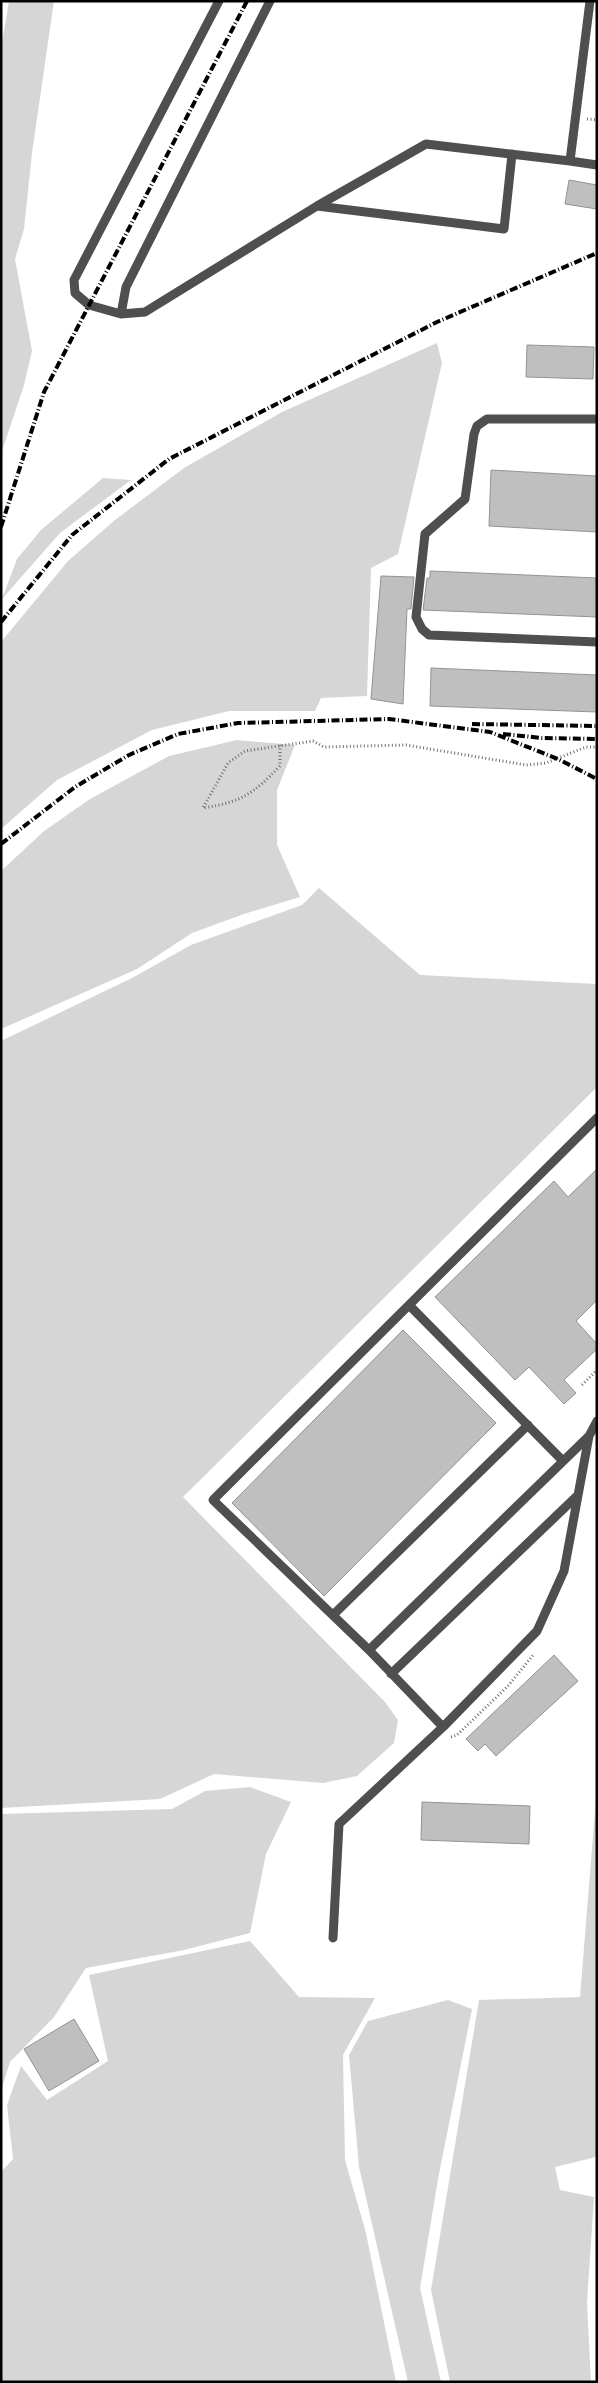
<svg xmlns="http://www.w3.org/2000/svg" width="598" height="2383" font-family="Raleway,sans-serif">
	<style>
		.green { fill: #d6d6d6 }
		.building { fill: #bfbfbf; stroke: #939393 }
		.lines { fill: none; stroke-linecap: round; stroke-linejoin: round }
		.path { stroke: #717171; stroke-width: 3; stroke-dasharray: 1 2.5; stroke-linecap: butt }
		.lane { stroke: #4f4f4f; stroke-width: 9 }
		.rail { stroke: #000; stroke-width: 4; stroke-dasharray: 8 2.5 1 2.5; stroke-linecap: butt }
	</style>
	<rect width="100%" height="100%" fill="#fff"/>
	<path class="green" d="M9,1H54L32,153L24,229L15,259L32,351L24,385L1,454V49Z
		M437,343L442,363L398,554L371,568L367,696L321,698L315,711H229L152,730L57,780L1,829V642L68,561L115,520L184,468L282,412Z
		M103,478L131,480L60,533L2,599L17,559L41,530Z
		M237,740L295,745L277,790V845L300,897L244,914L192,933L137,969L1,1029V871L44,831L90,799L169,756Z
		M319,888L420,975L597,984V1087L183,1497L385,1702L398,1720L394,1743L357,1776L323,1783L214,1774L160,1799L1,1808V1041L132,978L191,945L302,905Z
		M597,1786L596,2157L555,2167L560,2190L594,2197L587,2303L591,2382H450L431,2290L479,2000L580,1997Z
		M250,1787L291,1802L266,1854L250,1933L184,1950L86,1968L54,2017L10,2062L1,2091V1814L172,1809L205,1791Z
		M250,1941L299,1997L375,1998L343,2055L345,2160L366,2233L396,2382H1V2172L13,2159L7,2105L21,2066L47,2100L108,2061L89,1975Z
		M448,2000L472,2009L438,2179L420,2288L441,2382H408L359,2167L349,2055L368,2021Z"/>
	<path class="building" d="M569,180L597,185V209L565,204Z
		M527,345L594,347L593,379L526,377Z
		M491,470L597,476V532L489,526Z
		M430,571L597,578V617L423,610L427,578H430Z
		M381,576L414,577L411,609H407L403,704L371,699Z
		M431,668L597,675V712L430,706Z
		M597,1169V1300L576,1321L597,1344V1349L564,1380L576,1393L564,1404L529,1367L515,1380L435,1297L554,1181L568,1197Z
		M403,1330L496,1423L324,1596L232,1503Z
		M554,1655L578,1681L496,1756L485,1744L478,1751L466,1739Z
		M422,1802L530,1806L529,1844L421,1840Z
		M74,2019L99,2061L49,2091L24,2049Z"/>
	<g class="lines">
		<path class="path" d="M587,119L597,120
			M280,745V766C253,794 242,802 203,808L228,763L245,751L313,741L324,747L406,745L526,765L546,763L586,747H597
			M582,1385L597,1370
			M451,1737L457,1735L508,1686L534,1654"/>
		<path class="lane" d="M270,1L126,287L121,314L145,312L317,206L426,144L570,161L590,1
			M570,161L597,165
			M317,206L504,229L512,154
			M121,314L89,305L75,293L74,280L219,1
			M597,419H487L477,426L474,434L465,499L425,534L416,617L422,629L429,635L597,642
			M589,1436L369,1650L443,1727L537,1631L564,1571L589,1436L597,1421
			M563,1461L409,1305L597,1118
			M333,1615L528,1425
			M369,1650L213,1500L409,1305
			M391,1674L578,1495
			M333,1938L339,1824L443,1727"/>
		<path class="rail" d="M1,527L44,392L247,1
			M1,622L72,535L169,459L437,322L597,253
			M472,724L597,726
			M503,734L542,738L597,739
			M1,844L75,787L129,755L178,734L238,723L389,719L490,732L558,759L597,779"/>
	</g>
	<rect width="598" height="2383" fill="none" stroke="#000000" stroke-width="5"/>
</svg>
